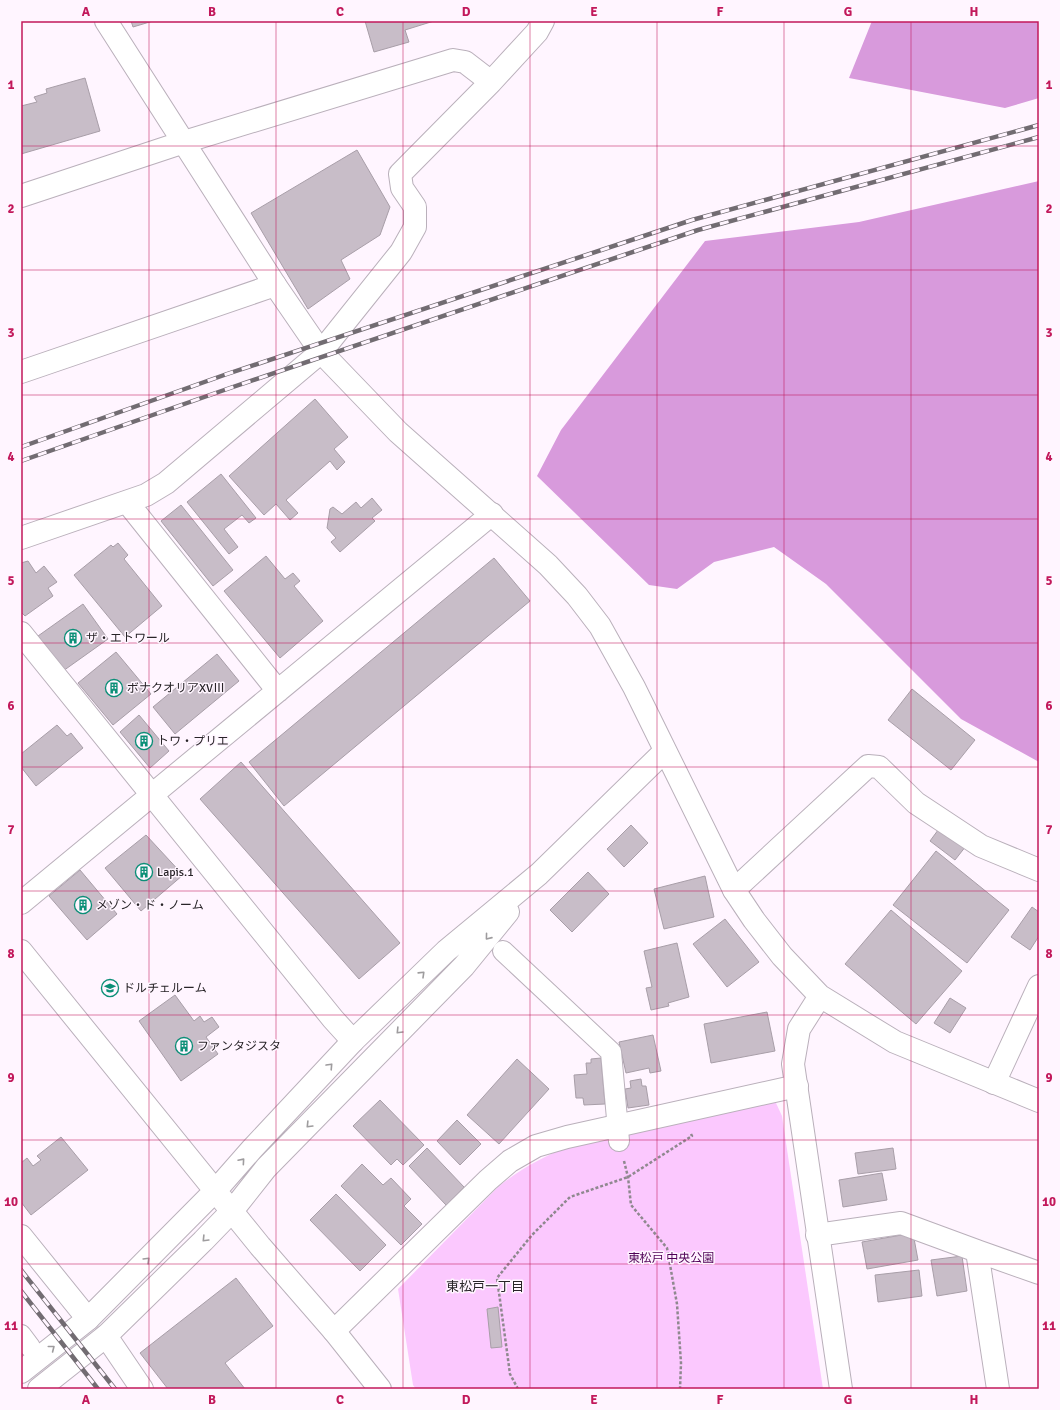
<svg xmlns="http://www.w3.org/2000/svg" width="1060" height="1410" font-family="Signika,'Noto Sans JP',sans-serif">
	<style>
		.green { fill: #fbc8fe }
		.forest { fill: #d89adc }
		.building { fill: #c8bdc8; stroke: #a89ea8 }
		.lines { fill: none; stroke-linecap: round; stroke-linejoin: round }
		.pedestrian-casing { stroke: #bab0bb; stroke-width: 22 }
		.minor-casing { stroke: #bab0bb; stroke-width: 24 }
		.tertiary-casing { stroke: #bab0bb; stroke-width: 24 }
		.path { stroke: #8f888f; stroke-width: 2.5; stroke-dasharray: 3 2; stroke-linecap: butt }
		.pedestrian { stroke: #fff; stroke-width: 20 }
		.minor { stroke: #fff; stroke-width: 22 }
		.tertiary { stroke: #fff; stroke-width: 22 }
		.rail-casing { stroke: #726c72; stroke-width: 4.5 }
		.rail { stroke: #fff5ff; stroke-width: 3; stroke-dasharray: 9; stroke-linecap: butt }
		.oneway { stroke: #9e9c9e }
		.grid { fill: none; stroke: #c2185b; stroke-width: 1; stroke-opacity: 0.55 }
		.labels { text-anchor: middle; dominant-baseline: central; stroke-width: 3; stroke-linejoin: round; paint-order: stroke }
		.poi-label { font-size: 12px; fill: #282428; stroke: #fff5ff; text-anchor: start }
		.park-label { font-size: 12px; fill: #500057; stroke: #fff5ff }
		.neighbourhood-label { font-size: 13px; fill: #282428; stroke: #fff5ff }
		.neatline { fill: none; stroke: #c2185b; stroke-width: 1.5 }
		.grid-label { font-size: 13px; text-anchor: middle; font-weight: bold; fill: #c2185b }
	</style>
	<rect width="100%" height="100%" fill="#fff5ff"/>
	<path class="green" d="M769,1101L776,1103L782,1116L823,1389H416L413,1385L398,1289L498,1187C520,1169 543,1157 569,1146Z"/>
	<path class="forest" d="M872,21H1039V98L1005,108L849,78Z
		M1039,181V762L961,719L826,584L774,547L714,562L677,589L649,585L537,476L561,430L705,241L859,222Z"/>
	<path class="building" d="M131,21H153L133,27Z
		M365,21H434L405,30L409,42L374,52Z
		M85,78L100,131L21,154V106L37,102L34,97L47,93L46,89Z
		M357,150L390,207L380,235L341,260L350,279L308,309L251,213Z
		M315,399L348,437L334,449L345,462L337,470L330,461L286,500L298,513L290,520L276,504L264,515L229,476Z
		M221,474L256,518L249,523L242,515L224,529L238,547L229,554L187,502Z
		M372,498L382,510L372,518L375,521L340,552L331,542L336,538L327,528L330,509L333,507L342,514L356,502L361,508Z
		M181,505L233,570L213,586L161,521Z
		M118,543L128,555L124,559L162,606L125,637L74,575L111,545L113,547Z
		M266,556L285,579L293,573L300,581L294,586L323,621L280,658L224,591Z
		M494,558L530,601L284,806L249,762Z
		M28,561L36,573L44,566L57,582L48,588L53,596L25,616L21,612V563Z
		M83,604L108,639L63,671L38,636Z
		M116,652L151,694L113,725L78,683Z
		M217,654L239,681L175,734L153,707Z
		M912,689L975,740L951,770L888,720Z
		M139,715L169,751L150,768L120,732Z
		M57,725L67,736L71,733L83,748L36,786L21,767V754Z
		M241,762L400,943L359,979L200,799Z
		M631,825L648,843L624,867L607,849Z
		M941,826L966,846L955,860L930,841Z
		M146,835L183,875L141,911L105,868Z
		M936,851L1009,910L967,963L893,905Z
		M80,870L117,914L87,940L49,896Z
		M588,872L609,894L572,932L550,910Z
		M705,876L714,917L664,929L654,889Z
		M1032,907L1039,912V936L1030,950L1011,937Z
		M891,910L962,971L916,1024L845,964Z
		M725,919L759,962L727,987L693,944Z
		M677,943L689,997L668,1003L669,1006L651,1010L646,988L652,987L644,951Z
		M175,995L194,1021L200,1016L204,1022L212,1017L219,1027L206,1037L218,1054L181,1081L139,1021Z
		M950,998L966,1008L950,1033L934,1023Z
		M767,1012L775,1051L711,1063L704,1024Z
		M653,1035L661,1071L650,1073L649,1068L626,1073L619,1042Z
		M601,1058L605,1104L584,1105L583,1098H576L574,1075L587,1074L586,1063H591V1059Z
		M517,1059L549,1089L499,1144L467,1115Z
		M641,1079L642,1086H646L649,1105L628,1108L625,1089L631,1088L630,1081Z
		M380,1100L424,1145L403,1165L397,1159L391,1165L353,1126Z
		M457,1120L481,1144L460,1165L437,1141Z
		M61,1137L88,1170L31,1215L21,1202V1163L27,1158L33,1166L41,1160L37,1156Z
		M427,1148L464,1187L446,1205L409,1166Z
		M893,1148L896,1169L858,1174L855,1153Z
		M362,1164L383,1185L391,1178L411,1199L404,1206L422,1224L401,1245L341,1186Z
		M882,1173L887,1200L843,1207L839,1180Z
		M336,1194L386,1245L360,1271L310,1220Z
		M913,1233L918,1260L867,1269L862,1242Z
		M962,1256L967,1291L937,1296L931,1260Z
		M919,1270L922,1296L878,1302L875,1275Z
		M236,1278L273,1326L225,1363L245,1389H168L140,1353Z
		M498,1307L502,1347L491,1348L487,1309Z"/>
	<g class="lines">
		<g class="pedestrian-casing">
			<path id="pedestrian" d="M503,951L611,1052L619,1141
				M21,1335L30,1347"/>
		</g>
		<g class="minor-casing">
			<path id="minor" d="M184,142L453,60L465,62L491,82
				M21,372L275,285
				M127,502L278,691
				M21,538L146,495L166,483L321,352L401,252L415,227V207L402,188L400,174L491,82L537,32L543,21
				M21,633L333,1019L353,1041
				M734,890L868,766L879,767L916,803L981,846L1039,870
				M21,903L492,514
				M994,1083L1039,986
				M817,1235L901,1223L977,1251
				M21,1236L88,1319
				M334,1331L488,1180L510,1161L536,1146L567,1137L797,1086
				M106,1336L142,1389
				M998,1389L977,1251L1039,1273"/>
		</g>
		<g class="tertiary-casing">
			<path id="tertiary" d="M106,21L275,285L321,352L398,432L548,565L577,596L600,626L634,687L734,890L754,920L782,956L820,996L895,1042L1039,1101
				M21,196L184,142
				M21,951L260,1246L334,1331L380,1389
				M820,996L799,1029L793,1064L841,1389
				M21,1372L88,1319L216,1190L252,1149L353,1041L446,951L539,874L665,751
				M39,1389L106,1336L203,1241L232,1211L266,1168L464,966L508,912"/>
		</g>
		<path class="path" d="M624,1161L628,1177L631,1205L667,1248L677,1304L681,1363L680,1389
			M518,1389L510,1374L497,1278L532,1235L570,1197L628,1177L692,1136L691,1134"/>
		<use href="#pedestrian" class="pedestrian"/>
		<use href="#minor" class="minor"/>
		<use href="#tertiary" class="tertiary"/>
		<g class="rail-casing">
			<path id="rail" d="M21,447L227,374L692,220L1039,125
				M21,461L230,388L698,230L1039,137
				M21,1270L115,1389
				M21,1291L98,1389"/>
		</g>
		<use href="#rail" class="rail"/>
	</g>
	<defs><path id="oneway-chevron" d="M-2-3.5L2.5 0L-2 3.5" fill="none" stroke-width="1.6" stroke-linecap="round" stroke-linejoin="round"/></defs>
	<g class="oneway">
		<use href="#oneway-chevron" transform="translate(488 937) rotate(129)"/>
		<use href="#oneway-chevron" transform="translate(422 974) rotate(-44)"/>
		<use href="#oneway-chevron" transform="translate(399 1031) rotate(134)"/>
		<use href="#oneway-chevron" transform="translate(330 1066) rotate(-47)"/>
		<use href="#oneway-chevron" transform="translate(309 1125) rotate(134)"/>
		<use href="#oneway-chevron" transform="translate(242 1161) rotate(-49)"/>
		<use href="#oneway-chevron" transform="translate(205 1239) rotate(134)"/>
		<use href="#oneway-chevron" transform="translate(147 1260) rotate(-45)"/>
		<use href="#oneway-chevron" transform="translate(52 1348) rotate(-38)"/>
	</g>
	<path class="grid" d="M149,21V1389M276,21V1389M403,21V1389M530,21V1389M657,21V1389M784,21V1389M911,21V1389M21,146H1039M21,270H1039M21,395H1039M21,519H1039M21,643H1039M21,767H1039M21,891H1039M21,1015H1039M21,1140H1039M21,1264H1039"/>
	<defs>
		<g id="building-ring" transform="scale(0.9)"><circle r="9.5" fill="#fff5ff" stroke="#0b8f77" stroke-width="1.5"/><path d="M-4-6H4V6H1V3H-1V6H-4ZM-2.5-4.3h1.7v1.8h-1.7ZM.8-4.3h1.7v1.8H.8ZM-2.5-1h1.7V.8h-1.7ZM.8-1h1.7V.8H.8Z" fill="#0b8f77"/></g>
		<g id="school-ring" transform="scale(0.9)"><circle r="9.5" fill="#fff5ff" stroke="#0b8f77" stroke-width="1.5"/><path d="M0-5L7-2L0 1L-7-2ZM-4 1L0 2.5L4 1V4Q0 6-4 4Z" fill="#0b8f77"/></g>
	</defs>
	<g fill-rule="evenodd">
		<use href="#building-ring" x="73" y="638"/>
		<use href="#building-ring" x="114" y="688"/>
		<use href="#building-ring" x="144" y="741"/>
		<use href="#building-ring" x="144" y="872"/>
		<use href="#building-ring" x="83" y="905"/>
		<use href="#school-ring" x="110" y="988"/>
		<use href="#building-ring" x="184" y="1046"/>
	</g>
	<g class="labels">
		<g class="poi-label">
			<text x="86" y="638">ザ・エトワール</text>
			<text x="127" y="688">ボナクオリアXVⅢ</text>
			<text x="157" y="741">トワ・プリエ</text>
			<text x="157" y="872">Lapis.1</text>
			<text x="96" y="905">メゾン・ド・ノーム</text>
			<text x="123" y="988">ドルチェルーム</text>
			<text x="197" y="1046">ファンタジスタ</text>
		</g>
		<g class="park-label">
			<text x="671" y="1258">東松戸 中央公園</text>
		</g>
		<g class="neighbourhood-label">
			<text x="485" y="1287">東松戸一丁目</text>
		</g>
	</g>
	<rect width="1060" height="1410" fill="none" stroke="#fff5ff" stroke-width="44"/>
	<rect x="22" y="22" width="1016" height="1366" class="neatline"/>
	<g class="grid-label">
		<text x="86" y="16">A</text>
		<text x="212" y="16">B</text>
		<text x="340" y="16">C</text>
		<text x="466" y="16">D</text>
		<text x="594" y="16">E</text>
		<text x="720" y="16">F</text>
		<text x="848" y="16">G</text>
		<text x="974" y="16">H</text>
		<text x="11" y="89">1</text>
		<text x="1049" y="89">1</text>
		<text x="11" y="213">2</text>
		<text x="1049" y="213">2</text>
		<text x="11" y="337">3</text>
		<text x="1049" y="337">3</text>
		<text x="11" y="461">4</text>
		<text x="1049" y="461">4</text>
		<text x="11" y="585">5</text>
		<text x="1049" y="585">5</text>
		<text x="11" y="710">6</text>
		<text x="1049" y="710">6</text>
		<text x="11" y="834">7</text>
		<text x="1049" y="834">7</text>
		<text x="11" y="958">8</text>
		<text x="1049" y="958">8</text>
		<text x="11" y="1082">9</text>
		<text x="1049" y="1082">9</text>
		<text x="11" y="1206">10</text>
		<text x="1049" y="1206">10</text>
		<text x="11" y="1330">11</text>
		<text x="1049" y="1330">11</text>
		<text x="86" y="1404">A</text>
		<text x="212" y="1404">B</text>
		<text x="340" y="1404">C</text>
		<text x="466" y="1404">D</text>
		<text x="594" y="1404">E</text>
		<text x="720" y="1404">F</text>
		<text x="848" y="1404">G</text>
		<text x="974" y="1404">H</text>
	</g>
</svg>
